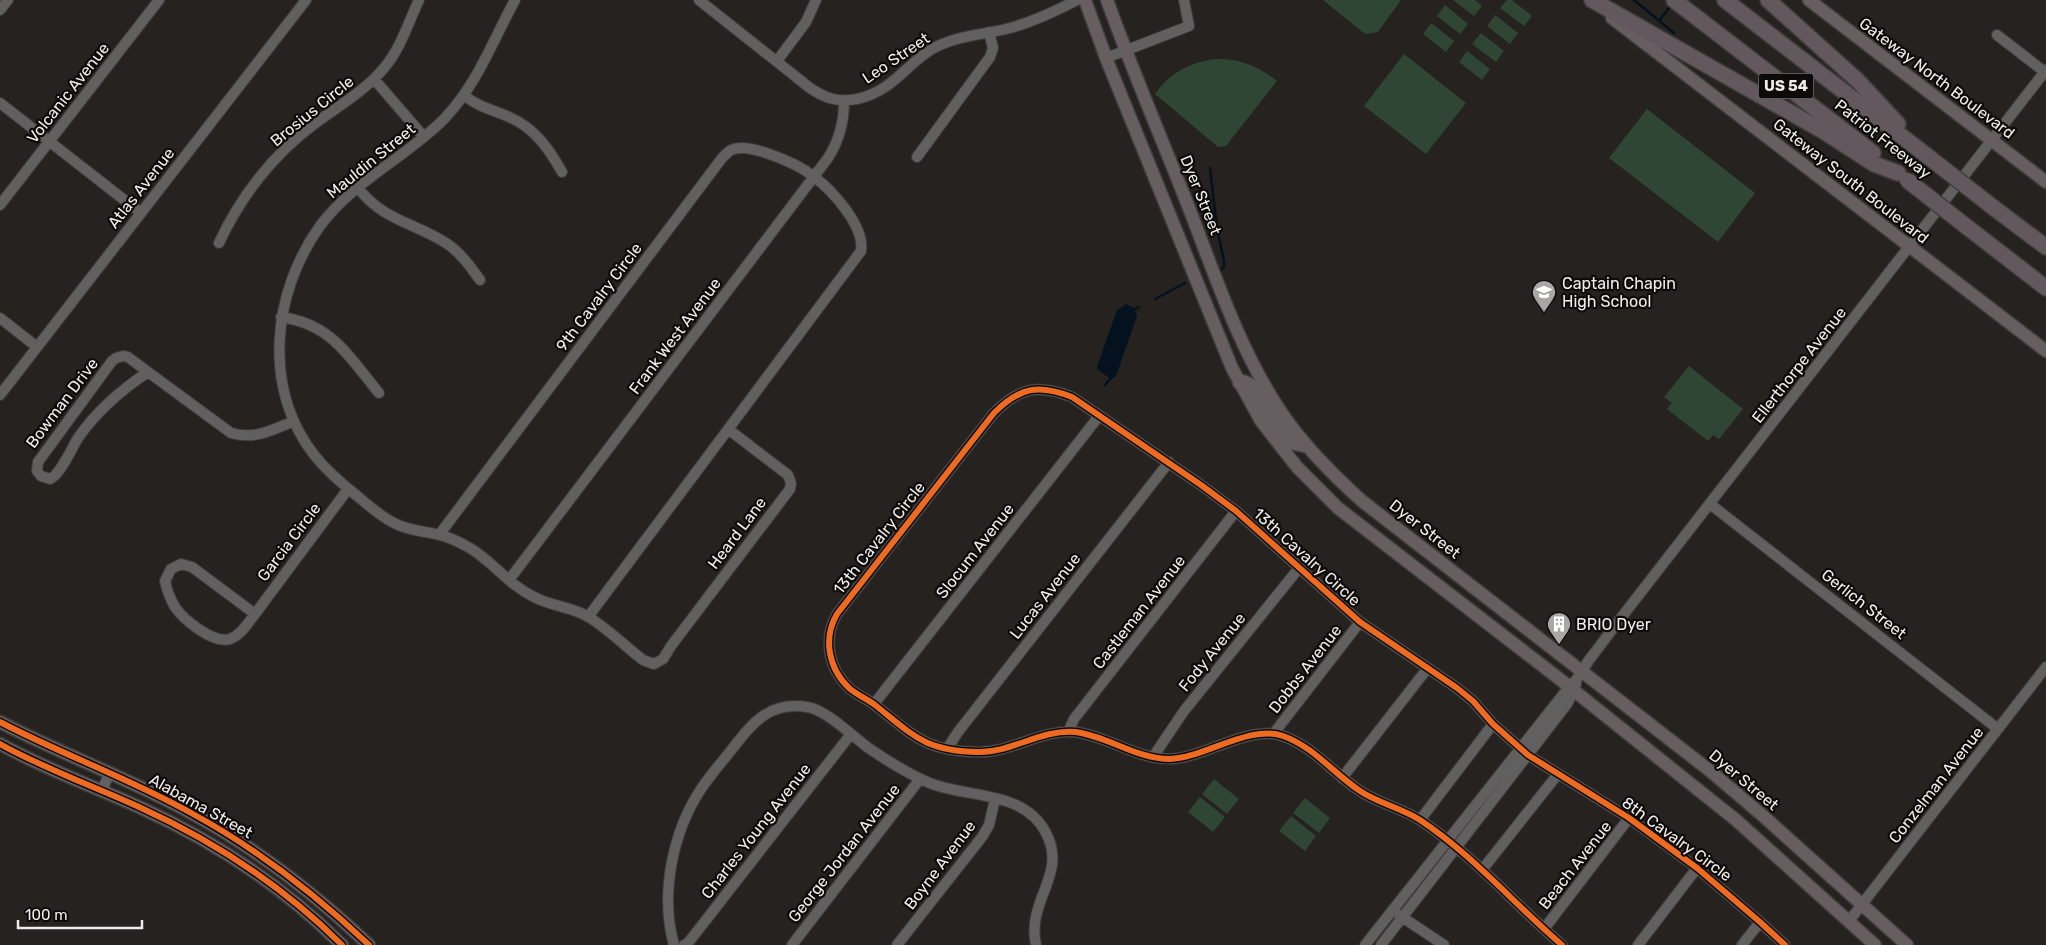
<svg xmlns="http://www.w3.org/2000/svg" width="2046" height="945" font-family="Rubik,sans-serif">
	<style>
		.green { fill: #2f4634 }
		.water { fill: #03121e }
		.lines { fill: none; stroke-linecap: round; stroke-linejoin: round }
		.stream { stroke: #03121e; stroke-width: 2.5 }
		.minor-casing { stroke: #3f3d3b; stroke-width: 12 }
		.major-casing { stroke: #3f3d3b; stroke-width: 15 }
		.highway-casing { stroke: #3f3d3b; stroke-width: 18 }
		.minor { stroke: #615f5f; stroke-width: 10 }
		.major { stroke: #665e61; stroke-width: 12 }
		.highway { stroke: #62585d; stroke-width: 15 }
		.highway-bridge-casing { stroke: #3f3d3b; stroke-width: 18; stroke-linecap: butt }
		.highway-bridge { stroke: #62585d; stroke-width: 15 }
		.cycleway-casing { stroke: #0d0b0a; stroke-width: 9 }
		.cycleway { stroke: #ed6a23; stroke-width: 6 }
		.labels { text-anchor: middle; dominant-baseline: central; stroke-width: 4.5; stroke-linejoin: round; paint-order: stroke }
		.shield { fill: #0d0b0a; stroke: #aca9a8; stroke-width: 1 }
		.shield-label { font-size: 15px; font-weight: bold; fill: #f0edec }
		.street-label { font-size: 16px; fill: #f0edec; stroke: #0d0b0a }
		.poi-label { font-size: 16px; fill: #f0edec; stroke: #0d0b0a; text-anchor: start }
	</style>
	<rect width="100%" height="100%" fill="#252220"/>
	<path class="green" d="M1323,0H1401L1378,32L1365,34Z
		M1453,0H1475L1482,6L1474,16Z
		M1507,0H1512L1532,16L1524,26L1500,8Z
		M1445,5L1468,24L1460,34L1437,16Z
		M1495,15L1518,33L1510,44L1487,26Z
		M1431,23L1454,41L1446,52L1423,34Z
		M1481,33L1504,51L1496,62L1472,44Z
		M1467,51L1490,69L1482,80L1459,62Z
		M1404,54L1466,103L1426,154L1364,106Z
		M1216,59C1241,59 1258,66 1277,81L1226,146L1218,147L1155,94C1170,73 1190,62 1216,59Z
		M1647,109L1755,193L1718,242L1609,158Z
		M1689,366L1743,409L1719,439L1713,435L1708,441L1667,409L1672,403L1664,397Z
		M1214,779L1239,799L1227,814L1202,794Z
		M1200,797L1225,817L1213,832L1188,812Z
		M1305,798L1330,818L1319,833L1293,813Z
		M1291,816L1316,836L1305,851L1279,831Z"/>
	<path class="water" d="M1126,304L1134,308L1137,316L1116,376L1111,379L1098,370L1097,367L1117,310Z"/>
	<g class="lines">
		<path class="stream" d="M1634,0L1674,33
			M1659,21L1672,4
			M1210,168L1217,228L1224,261V266L1221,270
			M1155,299L1185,283
			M1135,309L1139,307
			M1105,385L1110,379"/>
		<g class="minor-casing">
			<path id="minor" d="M515,0C493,40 478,83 445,118C407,157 353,181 320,226C272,293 262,389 315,456C327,471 341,483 356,495C368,505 380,516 394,523C409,531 424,531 440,535C450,537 461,543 470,548C493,562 509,585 534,597C551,606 571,607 587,616C606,627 626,647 643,660L654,664L663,659L671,646L790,489L791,483L788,475L728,429
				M699,0L810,88C825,98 838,103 857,99C893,91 904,66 932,49C957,35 983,35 1010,28C1032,22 1056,11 1077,0
				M0,10L8,0
				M1997,35L2046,73
				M1106,58L1189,26L1184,0
				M777,61L806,22L816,0
				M374,79L424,137
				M464,95C479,108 492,109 509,117C535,128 549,149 562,172
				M0,103L141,213
				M917,157L990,57L993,48L989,32
				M358,188C384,221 413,222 446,243C460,252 470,266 480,280
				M0,205L159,0
				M219,243C240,197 273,155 313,125C337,107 365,91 384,68C401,48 408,23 419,0
				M281,317C332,324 349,357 379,393
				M0,318L37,347
				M123,356L128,357L148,372C121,390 96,412 78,438C71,449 61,474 50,479L41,476L37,471L38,462L112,361L116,358Z
				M148,372L231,433C255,440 272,430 294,421
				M0,395L306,0
				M1710,504L1998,729
				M439,535L722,158C725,155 728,152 731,150C742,145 758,150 769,154C784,159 800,166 813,176C832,190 865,226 861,251L588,617
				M181,564L192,567L255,614C248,623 241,635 230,639C213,644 184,620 175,607C170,599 167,590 165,581L171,569Z
				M509,580L828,158C839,141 844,122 844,101
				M255,614L348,489
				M874,704L1099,416
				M1068,732L1074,719L1236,511
				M1274,733L1360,622
				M947,749L958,732L1169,462
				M1153,757L1184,711L1299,568
				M1342,778L1427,669
				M102,791L109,774
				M1420,820L1493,724
				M1482,870L1558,774
				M1399,915L1444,945
				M1849,921L2046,667
				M1544,929L1629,818
				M674,945C660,895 672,833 701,789C709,777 719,765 729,753C751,725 767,701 807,707C827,710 853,737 870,749C889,762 910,775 932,784C970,798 1025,791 1046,833C1068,875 1026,900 1036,945
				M684,945L688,943L851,734
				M792,945L920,779
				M897,945L982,837L989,825L995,799
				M1365,945L1569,687L1577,679L1589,660L1631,605L2046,70
				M1381,945L1567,704L1574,691L1576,684
				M1562,945C1514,904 1473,855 1420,820C1401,808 1378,803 1360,791C1333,773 1314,747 1283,736C1250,724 1204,758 1170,759C1136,759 1108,736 1075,732C1041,729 1011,753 978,752C925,751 914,736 875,705C867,699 857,695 849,688C828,668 823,638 837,614L994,413C1020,387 1038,384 1072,397L1201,485L1236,511L1360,622L1457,688L1473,701L1493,724L1528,755L1629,818L1697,868L1760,922L1785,945
				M1638,945L1697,868
				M1742,945L1760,922"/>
		</g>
		<g class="major-casing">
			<path id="major" d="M1085,0L1106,58L1232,368L1261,421L1297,467L1338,508L1557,677L1736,820L1875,945
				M1107,0C1131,67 1159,132 1185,198C1214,271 1238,349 1283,415C1306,448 1333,475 1362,501L1709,770L1762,815L1907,945
				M1809,0L2046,182
				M1612,18L2046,351
				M1239,383L1243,381L1250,384L1290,443L1308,447
				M0,722C63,755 131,779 193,814C259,850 314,893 369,945
				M0,744C45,769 93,786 139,807C214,841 284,887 342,945"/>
		</g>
		<g class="highway-casing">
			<path id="highway" d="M1592,0L1823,131L1874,164L1898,173
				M1674,0L1873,153
				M1725,0L1926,155
				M1768,0L1857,80L1898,124
				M1994,208L2046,247
				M1967,227L2046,288"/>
		</g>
		<use href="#minor" class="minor"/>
		<use href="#major" class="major"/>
		<use href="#highway" class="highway"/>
		<g class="highway-bridge-casing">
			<path id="highway-bridge" d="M1926,155L1994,208
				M1907,180L1967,227"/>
		</g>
		<use href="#highway-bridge" class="highway-bridge"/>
		<g class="cycleway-casing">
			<path id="cycleway" d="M0,722C63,755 131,779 193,814C259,850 314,893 369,945
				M0,744C45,769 93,786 139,807C214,841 284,887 342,945
				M1562,945C1514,904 1473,855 1420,820C1401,808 1378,803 1360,791C1333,773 1314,747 1283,736C1250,724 1204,758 1170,759C1136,759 1108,736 1075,732C1041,729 1011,753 978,752C925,751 914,736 875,705C867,699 857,695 849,688C828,668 823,638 837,614L994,413C1020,387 1038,384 1072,397L1201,485L1236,511L1360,622L1457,688L1473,701L1493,724L1528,755L1629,818L1697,868L1760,922L1785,945"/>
		</g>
		<use href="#cycleway" class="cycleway"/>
	</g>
	<defs>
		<g id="school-pin" transform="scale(1.25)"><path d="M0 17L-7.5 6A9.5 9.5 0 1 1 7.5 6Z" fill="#a9a6a5" stroke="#0d0b0a"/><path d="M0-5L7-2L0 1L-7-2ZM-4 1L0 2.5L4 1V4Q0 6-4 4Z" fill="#fff"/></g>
		<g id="building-pin" transform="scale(1.25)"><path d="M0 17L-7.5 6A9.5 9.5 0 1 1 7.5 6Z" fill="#a9a6a5" stroke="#0d0b0a"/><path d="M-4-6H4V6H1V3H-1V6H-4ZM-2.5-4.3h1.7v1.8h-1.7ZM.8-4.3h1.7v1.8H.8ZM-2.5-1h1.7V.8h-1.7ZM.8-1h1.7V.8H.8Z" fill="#fff"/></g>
	</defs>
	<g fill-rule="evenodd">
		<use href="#school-pin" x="1544" y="292"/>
		<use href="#building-pin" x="1559" y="624"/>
	</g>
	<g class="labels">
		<rect class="shield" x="1758.5" y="73.5" width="55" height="25" rx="4"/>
		<g class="shield-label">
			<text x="1786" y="86">US 54</text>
		</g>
		<g class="street-label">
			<text transform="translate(896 58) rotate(-34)">Leo Street</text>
			<text transform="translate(1937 78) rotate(37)">Gateway North Boulevard</text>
			<text transform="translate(68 93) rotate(-52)">Volcanic Avenue</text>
			<text transform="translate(312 111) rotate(-39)">Brosius Circle</text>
			<text transform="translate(1883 139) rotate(38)">Patriot Freeway</text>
			<text transform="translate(371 161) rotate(-39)">Mauldin Street</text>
			<text transform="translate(1851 181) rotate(38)">Gateway South Boulevard</text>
			<text transform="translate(141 188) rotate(-52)">Atlas Avenue</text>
			<text transform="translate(1201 195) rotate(68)">Dyer Street</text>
			<text transform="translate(599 297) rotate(-53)">9th Cavalry Circle</text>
			<text transform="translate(675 336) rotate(-53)">Frank West Avenue</text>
			<text transform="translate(1799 365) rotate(-52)">Ellerthorpe Avenue</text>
			<text transform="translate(62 403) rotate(-53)">Bowman Drive</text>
			<text transform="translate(1425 529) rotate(38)">Dyer Street</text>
			<text transform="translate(737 533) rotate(-53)">Heard Lane</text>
			<text transform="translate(879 538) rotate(-52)">13th Cavalry Circle</text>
			<text transform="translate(289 542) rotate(-53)">Garcia Circle</text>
			<text transform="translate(975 551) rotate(-52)">Slocum Avenue</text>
			<text transform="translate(1307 557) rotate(42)">13th Cavalry Circle</text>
			<text transform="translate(1045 596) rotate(-52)">Lucas Avenue</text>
			<text transform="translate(1864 604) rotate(38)">Gerlich Street</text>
			<text transform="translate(1139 612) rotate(-52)">Castleman Avenue</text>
			<text transform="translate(1212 652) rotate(-51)">Fody Avenue</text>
			<text transform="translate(1305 669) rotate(-52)">Dobbs Avenue</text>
			<text transform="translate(1744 780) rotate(40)">Dyer Street</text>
			<text transform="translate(1936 785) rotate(-52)">Conzelman Avenue</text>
			<text transform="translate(201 806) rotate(29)">Alabama Street</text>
			<text transform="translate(756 831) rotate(-52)">Charles Young Avenue</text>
			<text transform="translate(1677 839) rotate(36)">8th Cavalry Circle</text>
			<text transform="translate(844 853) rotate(-52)">George Jordan Avenue</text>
			<text transform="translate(940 865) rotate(-53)">Boyne Avenue</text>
			<text transform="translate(1575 865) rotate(-52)">Beach Avenue</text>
		</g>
		<g class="poi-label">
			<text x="1562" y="283">Captain Chapin<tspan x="1562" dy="18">High School</tspan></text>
			<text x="1576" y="624">BRIO Dyer</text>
		</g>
	</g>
	<path d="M18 920v8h124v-8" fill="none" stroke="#f0edec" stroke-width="2.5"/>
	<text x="25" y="920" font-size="15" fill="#f0edec" stroke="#0d0b0a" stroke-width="4" paint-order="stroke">100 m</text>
</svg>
